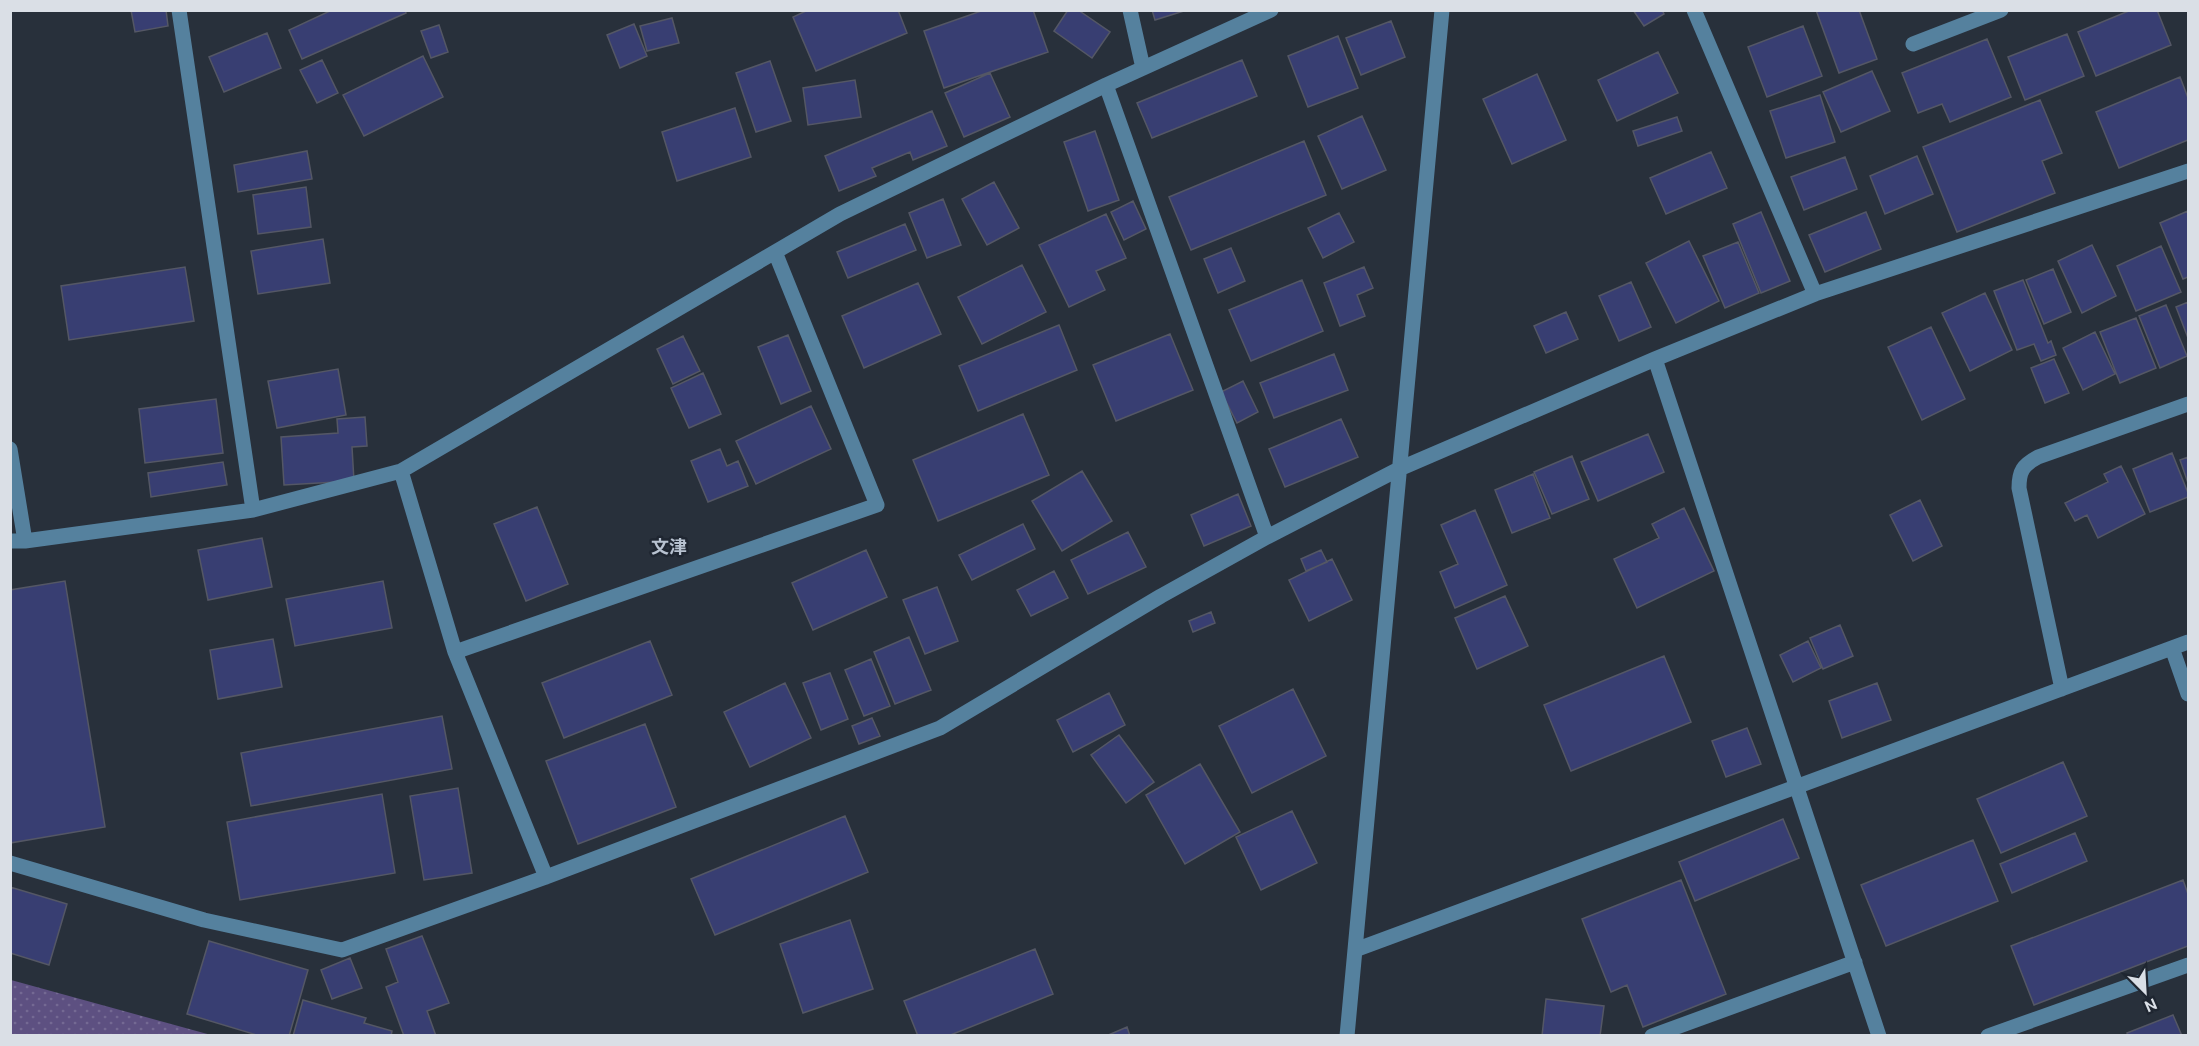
<svg xmlns="http://www.w3.org/2000/svg" width="2199" height="1046" font-family="Ubuntu,'Noto Sans JP',sans-serif">
	<style>
		.park { fill: url(#park-dots) }
		.building { fill: #383e72; stroke: #545765; stroke-width: 1.5 }
		.lines { fill: none; stroke-linecap: round; stroke-linejoin: round }
		.minor { stroke: #55819e; stroke-width: 15 }
		.labels { text-anchor: middle; dominant-baseline: central; stroke-width: 5; stroke-linejoin: round; paint-order: stroke }
		.quarter-label { font-size: 18px; font-weight: bold; fill: #b8c2d0; stroke: #1f2631 }
	</style>
	<defs>
		<pattern id="park-dots" width="8" height="8" patternUnits="userSpaceOnUse" patternTransform="scale(1.5)"><rect width="8" height="8" fill="#5d5081"/><path d="M2 2h.1M6 6h.1" fill="none" stroke="#746993" stroke-width="1.8" stroke-linecap="round"/></pattern>
	</defs>
	<rect width="100%" height="100%" fill="#28303b"/>
	<path class="park" d="M10,980H11L211,1035H11Z"/>
	<path class="building" d="M131,10H166L168,26L135,32Z
		M332,10H405L406,13L302,59L289,30Z
		M808,10H898L907,33L816,71L793,17Z
		M984,10H1033L1048,52L944,88L924,31Z
		M1068,10H1078L1110,32L1092,58L1054,31Z
		M1152,10H1187L1155,20Z
		M1633,10H1662L1664,14L1644,26Z
		M1816,10H1859L1877,59L1839,73Z
		M2131,10H2157L2171,45L2096,76L2078,32Z
		M672,18L679,43L647,51L640,26Z
		M1391,21L1405,57L1361,75L1346,38Z
		M634,24L647,56L620,68L607,35Z
		M439,25L448,52L431,58L421,31Z
		M1803,26L1822,76L1767,97L1748,47Z
		M267,33L281,68L224,92L209,57Z
		M2067,34L2084,76L2025,100L2008,57Z
		M1338,36L1358,88L1308,107L1288,56Z
		M1987,39L2011,97L1950,122L1942,104L1918,113L1902,73Z
		M1658,52L1678,93L1617,121L1598,80Z
		M423,56L443,97L364,136L343,95Z
		M322,60L338,93L317,103L300,70Z
		M1242,60L1257,96L1152,138L1137,103Z
		M770,61L791,121L756,132L736,73Z
		M1872,71L1890,111L1841,132L1823,92Z
		M990,73L1010,117L964,137L945,93Z
		M1537,74L1566,140L1512,164L1483,99Z
		M2180,77L2188,98V140L2119,168L2096,112Z
		M855,80L861,117L808,125L803,88Z
		M1820,95L1835,142L1786,158L1770,111Z
		M2040,100L2062,153L2042,161L2055,193L1957,232L1923,147Z
		M735,108L751,157L677,181L662,132Z
		M932,111L947,146L913,160L910,152L872,168L876,176L839,191L825,156Z
		M1362,116L1386,170L1342,189L1318,136Z
		M1677,117L1682,131L1638,146L1633,131Z
		M1095,131L1119,200L1088,211L1064,142Z
		M1304,141L1326,195L1191,250L1169,197Z
		M307,151L312,179L238,192L234,165Z
		M1711,152L1727,188L1666,214L1650,178Z
		M1917,156L1933,194L1885,214L1870,176Z
		M1845,157L1857,189L1804,210L1791,177Z
		M994,182L1019,228L987,245L962,199Z
		M306,187L311,227L258,234L253,195Z
		M943,199L961,245L927,258L909,213Z
		M1133,201L1146,229L1124,240L1111,212Z
		M2188,211V277L2183,279L2160,223Z
		M1761,212L1790,281L1761,293L1733,224Z
		M1866,212L1881,249L1825,272L1809,235Z
		M1339,213L1354,242L1323,258L1308,228Z
		M1106,214L1126,258L1096,271L1105,290L1069,307L1039,245Z
		M905,224L916,250L848,278L837,252Z
		M323,239L330,283L258,294L251,251Z
		M1689,241L1719,301L1676,323L1646,263Z
		M1738,242L1759,293L1725,308L1703,256Z
		M2092,245L2116,296L2082,313L2058,261Z
		M2161,246L2181,292L2136,311L2117,266Z
		M1231,248L1245,281L1218,293L1204,259Z
		M1022,265L1046,312L982,344L958,297Z
		M185,267L194,321L69,340L61,286Z
		M1364,267L1373,288L1357,295L1365,316L1340,326L1324,283Z
		M2053,269L2071,312L2044,324L2026,280Z
		M1302,280L1323,331L1251,361L1229,310Z
		M2023,280L2048,343L2051,341L2056,355L2041,361L2034,344L2017,350L1994,291Z
		M1631,282L1651,327L1619,341L1599,296Z
		M918,283L941,334L864,368L842,316Z
		M1985,293L2012,350L1970,371L1942,313Z
		M2188,302V338L2176,307Z
		M2166,305L2187,356L2160,368L2139,316Z
		M1566,312L1578,339L1546,353L1534,326Z
		M2136,318L2156,368L2120,383L2100,332Z
		M1059,325L1077,370L978,411L959,366Z
		M1931,327L1965,399L1922,420L1888,347Z
		M2095,332L2115,374L2083,390L2063,348Z
		M1170,334L1193,390L1116,421L1093,365Z
		M788,335L811,391L781,404L758,347Z
		M683,336L700,371L673,384L657,349Z
		M1334,354L1348,390L1274,418L1260,383Z
		M2054,359L2069,393L2045,403L2031,368Z
		M338,369L346,415L277,428L268,381Z
		M703,373L721,414L689,428L671,388Z
		M1243,381L1258,412L1237,423L1221,392Z
		M216,399L223,453L145,463L139,409Z
		M811,406L831,449L756,484L736,441Z
		M1023,414L1049,475L938,521L913,460Z
		M365,417L367,446L352,447L354,481L284,485L281,437L338,433L337,419Z
		M1341,419L1358,457L1285,487L1269,449Z
		M1648,434L1664,472L1598,501L1581,462Z
		M720,449L727,466L738,461L748,486L708,502L691,461Z
		M2172,453L2188,493V497L2150,512L2133,469Z
		M1572,456L1589,499L1552,514L1534,472Z
		M2188,457V483L2180,460Z
		M223,462L227,485L151,497L148,473Z
		M2121,466L2145,514L2098,538L2087,515L2075,521L2065,503L2108,482L2104,474Z
		M1082,471L1112,521L1062,551L1032,501Z
		M1533,474L1550,518L1512,533L1495,490Z
		M1238,494L1251,526L1204,546L1191,515Z
		M1920,500L1942,546L1913,561L1890,515Z
		M537,507L568,584L526,601L494,524Z
		M1684,508L1714,571L1637,608L1614,559L1659,538L1652,524Z
		M1475,510L1507,585L1455,608L1440,572L1458,564L1441,525Z
		M1023,524L1035,549L972,580L959,555Z
		M1128,532L1146,567L1088,594L1071,560Z
		M262,538L272,587L208,600L198,550Z
		M866,550L887,597L813,630L792,583Z
		M1321,550L1327,562L1306,571L1301,559Z
		M1332,559L1352,600L1309,621L1289,580Z
		M1054,571L1068,598L1031,616L1017,590Z
		M65,581L105,827L10,843V590Z
		M383,581L392,628L295,646L286,599Z
		M937,587L958,641L925,654L903,600Z
		M1505,596L1528,646L1477,669L1455,618Z
		M1211,612L1215,623L1193,632L1189,621Z
		M1840,625L1853,656L1823,669L1810,638Z
		M909,637L931,690L895,704L874,652Z
		M273,639L282,687L218,699L210,650Z
		M650,641L672,695L564,738L542,683Z
		M1808,641L1821,668L1793,682L1780,655Z
		M1664,656L1691,722L1571,771L1544,705Z
		M871,659L890,706L864,716L845,670Z
		M830,673L848,719L821,730L803,683Z
		M785,683L811,738L750,767L724,712Z
		M1877,683L1891,720L1842,738L1829,701Z
		M1293,689L1326,756L1252,793L1219,726Z
		M1109,693L1125,725L1073,752L1057,720Z
		M442,716L452,769L251,806L241,753Z
		M872,718L880,736L859,744L852,726Z
		M645,724L676,807L578,844L546,761Z
		M1747,728L1761,764L1726,777L1712,741Z
		M1119,735L1154,782L1126,803L1091,755Z
		M2063,762L2087,816L2001,853L1977,799Z
		M1200,764L1240,832L1185,864L1146,795Z
		M458,788L472,873L424,880L410,796Z
		M382,794L395,873L240,900L227,822Z
		M1292,811L1317,863L1261,890L1236,837Z
		M845,816L868,872L715,935L691,879Z
		M1783,819L1799,858L1695,901L1679,862Z
		M2075,833L2087,861L2012,893L2000,864Z
		M1973,840L1998,901L1886,946L1861,885Z
		M1681,880L1726,994L1643,1027L1627,985L1611,992L1582,919Z
		M2183,880L2188,894V946L2034,1005L2011,946Z
		M10,887L67,904L49,965L10,953Z
		M850,920L873,989L803,1013L780,944Z
		M422,936L449,1003L427,1011L436,1036H404L386,987L398,982L386,949Z
		M209,941L308,970L289,1036H260L187,1014Z
		M1035,949L1053,994L948,1036H918L904,1001Z
		M350,958L362,988L332,999L321,970Z
		M1546,999L1604,1006L1600,1036H1542Z
		M303,1000L366,1018L364,1023L392,1031L391,1036H293Z
		M2173,1015L2182,1036H2128L2127,1033Z
		M1127,1027L1130,1036H1106Z"/>
	<g class="lines">
		<path class="minor" d="M179,10L253,510
			M1130,10L1143,68
			M1694,10L1815,294
			M1913,44L2001,10
			M1106,85L1267,537
			M1655,359L1879,1036
			M10,449L25,541
			M401,471L455,652L546,877
			M10,541H25L253,510L401,471L840,214L1106,85L1271,10
			M2172,648L2188,694
			M455,652L877,505L775,252
			M2062,689L2019,488C2019,471 2023,465 2038,457L2188,404
			M10,863L204,920L342,950L546,877L940,728L1161,596L1267,537L1399,469L1655,359L1815,294L2188,171
			M1355,950L2188,642
			M1347,1036L1442,10
			M1652,1036L1855,962
			M1988,1036L2188,965"/>
	</g>
	<g class="labels">
		<g class="quarter-label">
			<text x="669" y="546">文津</text>
		</g>
	</g>
	<rect width="2199" height="1046" fill="none" stroke="#dadfe6" stroke-width="24"/>
	<g transform="translate(2145 992) rotate(156)" stroke="#1f2631" stroke-width="4.5" paint-order="stroke">
	<path d="M0-4.5L10 22L0 15L-10 22Z" fill="#dadfe6"/>
	<text y="-9" font-size="16" font-weight="bold" text-anchor="middle" fill="#dadfe6">N</text>
	</g>
</svg>
